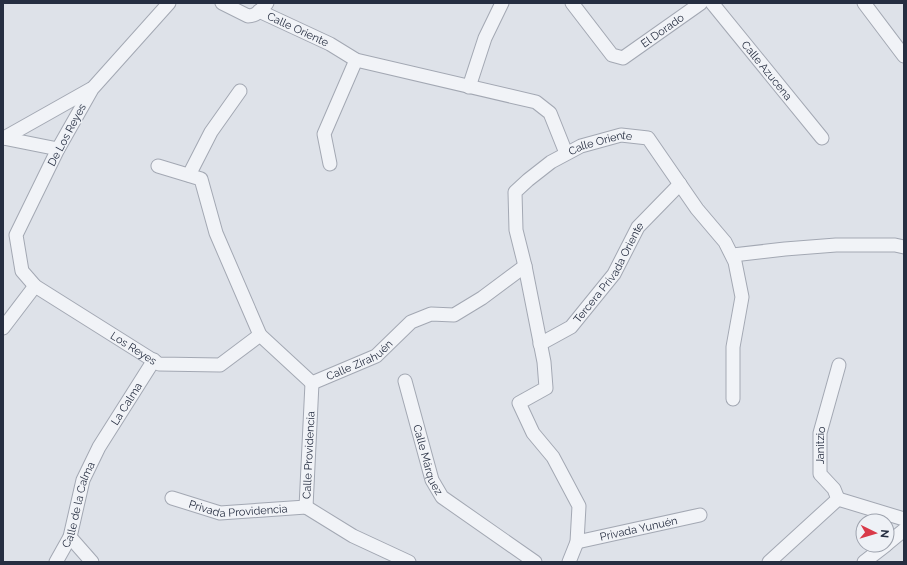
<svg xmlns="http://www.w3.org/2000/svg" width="907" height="565" font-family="Raleway,sans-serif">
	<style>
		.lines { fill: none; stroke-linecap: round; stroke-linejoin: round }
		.minor-casing { stroke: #a3a8b3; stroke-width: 15 }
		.minor { stroke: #f1f3f7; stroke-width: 13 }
		.labels { text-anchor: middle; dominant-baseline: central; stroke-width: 3; stroke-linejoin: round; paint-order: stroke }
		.street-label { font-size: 11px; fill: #262e41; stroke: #eef1f6 }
	</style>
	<rect width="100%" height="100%" fill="#dee2e9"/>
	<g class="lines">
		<g class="minor-casing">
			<g id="minor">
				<path id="s1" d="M169,3L92,89L58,149L16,235L22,271L35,286L159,364L220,365L260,335"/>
				<path d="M222,3L248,16C257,16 262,9 267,3"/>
				<path id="s2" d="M572,3L612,55L623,58L701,3"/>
				<path id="s3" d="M712,3L822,138"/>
				<path d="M864,3L904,56"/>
				<path id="s4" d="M259,11L330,44L356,60L536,102L550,113L566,153"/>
				<path d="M469,87L485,38L502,3"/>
				<path d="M3,138L58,149"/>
				<path d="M4,138L91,89"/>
				<path d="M330,164L324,134L356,60"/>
				<path d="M158,166L201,179L216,233L260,335L312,383"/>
				<path d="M189,175L211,132L240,91"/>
				<path d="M733,255L785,249L836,245H895L904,247"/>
				<path d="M3,328L35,286"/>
				<path id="s5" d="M540,344L571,327L614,274L638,227L680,184"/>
				<path id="s6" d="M405,381L432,480L442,497L535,562"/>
				<path id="s7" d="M312,383L376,356L411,322L431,314L454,315L482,298L525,266"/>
				<path id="s8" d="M172,498L220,513L306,507"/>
				<path id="s9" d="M838,499L834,489L820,474V433L839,365"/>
				<path d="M838,499L904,519"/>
				<path id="s10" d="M306,507L312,383"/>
				<path d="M306,507L353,536L409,562"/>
				<path d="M70,537L92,562"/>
				<path id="s11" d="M577,542L700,515"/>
				<path d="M887,544L904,530"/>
				<path id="s12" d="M56,562L70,537L83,480L99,447L154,360"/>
				<path id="s13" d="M569,562L577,542L579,506L553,457L533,433L519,403L546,388L544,362L525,266L516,230L515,192L528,180L551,162L581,146L621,135L648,138L697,209L725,242L735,262L742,297L733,347V399"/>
				<path d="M769,562L838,499"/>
				<path d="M864,562L886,545"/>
			</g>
		</g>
		<use href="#minor" class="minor"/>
	</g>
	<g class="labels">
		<g class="street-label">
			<text stroke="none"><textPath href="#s4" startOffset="43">Calle Oriente</textPath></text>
			<text stroke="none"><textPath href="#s2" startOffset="125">El Dorado</textPath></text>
			<text stroke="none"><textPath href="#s3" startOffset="87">Calle Azucena</textPath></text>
			<text transform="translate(67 135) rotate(-62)">De Los Reyes</text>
			<text stroke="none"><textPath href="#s13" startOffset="508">Calle Oriente</textPath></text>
			<text stroke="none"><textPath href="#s5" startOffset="102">Tercera Privada Oriente</textPath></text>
			<text stroke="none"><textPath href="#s1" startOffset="453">Los Reyes</textPath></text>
			<text stroke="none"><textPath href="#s7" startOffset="53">Calle Zirahuén</textPath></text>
			<text stroke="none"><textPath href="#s12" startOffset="175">La Calma</textPath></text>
			<text stroke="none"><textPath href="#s9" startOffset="60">Janitzio</textPath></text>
			<text stroke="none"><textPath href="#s10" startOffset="52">Calle Providencia</textPath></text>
			<text stroke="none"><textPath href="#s6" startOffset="82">Calle Márquez</textPath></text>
			<text stroke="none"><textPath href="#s12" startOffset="62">Calle de la Calma</textPath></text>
			<text stroke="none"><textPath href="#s8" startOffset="68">Privada Providencia</textPath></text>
			<text stroke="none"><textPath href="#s11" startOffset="63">Privada Yunuén</textPath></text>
		</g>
	</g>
	<rect width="907" height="565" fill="none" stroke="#262e41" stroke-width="8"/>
	<g transform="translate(875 533) rotate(95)"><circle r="19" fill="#eef1f6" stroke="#9ea3ae"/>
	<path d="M0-3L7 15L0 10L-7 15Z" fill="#d93948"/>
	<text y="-6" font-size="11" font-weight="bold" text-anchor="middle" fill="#262e41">N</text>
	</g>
</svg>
